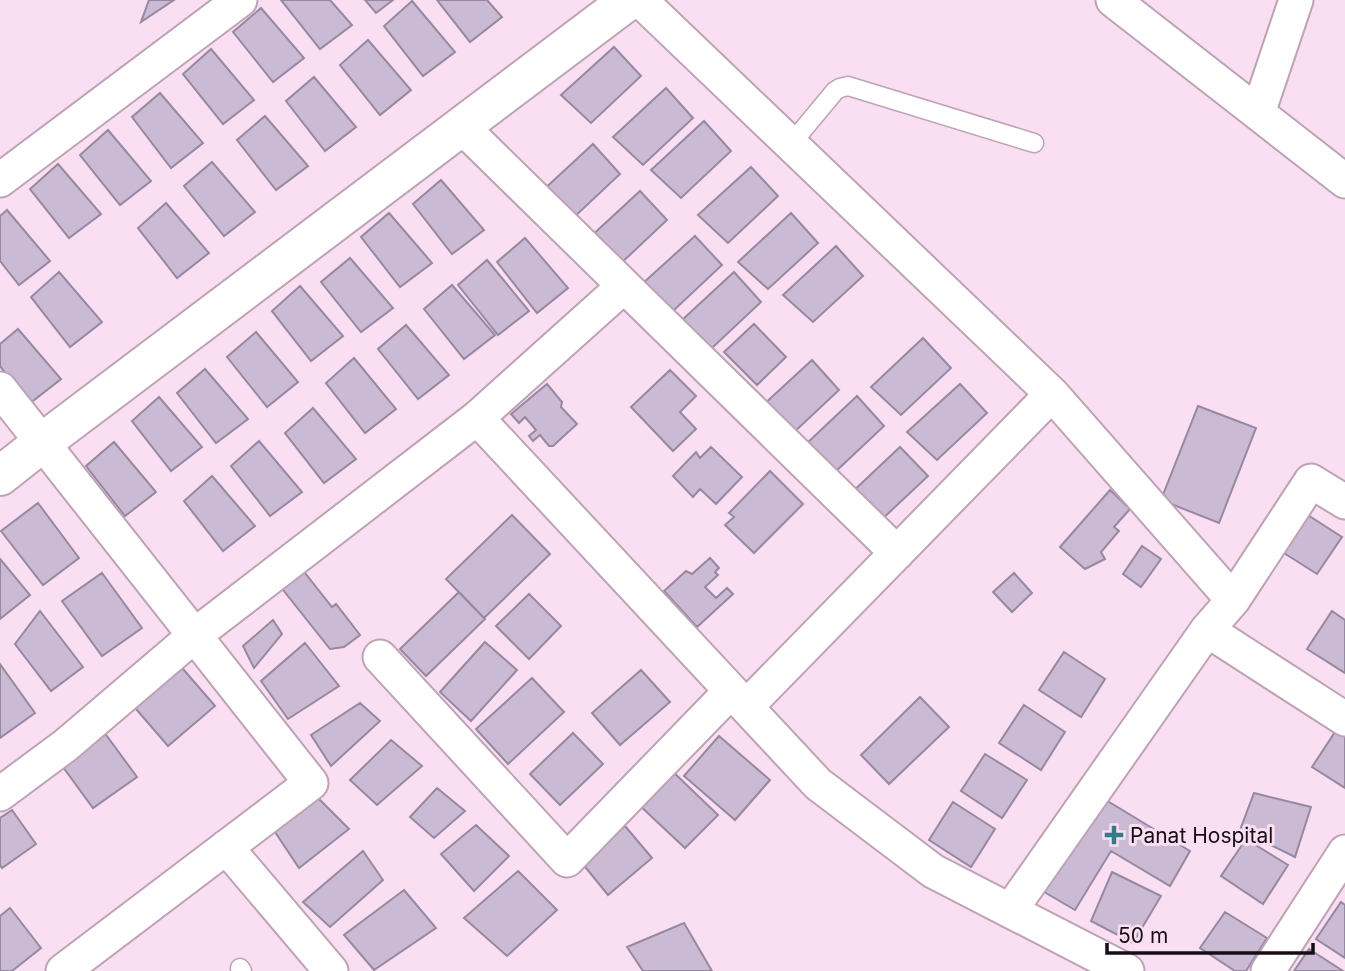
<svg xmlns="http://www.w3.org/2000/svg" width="1345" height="971" font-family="Inter,sans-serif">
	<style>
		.building { fill: #cabad4; stroke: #9788a1; stroke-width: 2 }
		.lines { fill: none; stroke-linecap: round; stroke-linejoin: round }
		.service-casing { stroke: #bda3b5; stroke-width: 21 }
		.minor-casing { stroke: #bda3b5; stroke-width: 37 }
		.tertiary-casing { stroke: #bda3b5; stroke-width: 42 }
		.service { stroke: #fff; stroke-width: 18 }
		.minor { stroke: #fff; stroke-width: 33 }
		.tertiary { stroke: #fff; stroke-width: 38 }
		.poi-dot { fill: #357b87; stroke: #fadef1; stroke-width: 2.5 }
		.labels { text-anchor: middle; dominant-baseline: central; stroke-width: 6; stroke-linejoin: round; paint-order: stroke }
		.poi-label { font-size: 21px; fill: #170e15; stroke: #fadef1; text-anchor: start }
	</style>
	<rect width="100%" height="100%" fill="#fadef1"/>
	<path class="building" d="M149,0H174L141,22Z
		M281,0H330L352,25L320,49Z
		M365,0H393L376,13Z
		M437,0H487L502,17L470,42Z
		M412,1L455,52L423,76L384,26Z
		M261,8L304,58L273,82L233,32Z
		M368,40L411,90L380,115L340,65Z
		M614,47L641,76L591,123L561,95Z
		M211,49L254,100L223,124L183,74Z
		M314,77L356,127L325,151L286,101Z
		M666,88L693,118L643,165L613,137Z
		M160,93L203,143L171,168L132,117Z
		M265,116L308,166L276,190L237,140Z
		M704,121L731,151L681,198L651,170Z
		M108,130L151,181L120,205L80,155Z
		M593,144L620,174L570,221L540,193Z
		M212,162L255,212L224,236L184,186Z
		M58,164L101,214L69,238L30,189Z
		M751,167L778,196L728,243L698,215Z
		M441,180L484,230L452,254L413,204Z
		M640,191L667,220L617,267L587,240Z
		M166,203L209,253L177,278L138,228Z
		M7,210L50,261L19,285L0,261V216Z
		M389,213L432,263L400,287L361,237Z
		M791,213L818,243L768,289L738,262Z
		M695,236L722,265L672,312L642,284Z
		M525,238L568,288L537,313L497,262Z
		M836,246L863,276L813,322L783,295Z
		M350,258L393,308L361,332L321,282Z
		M487,260L529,311L498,335L458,285Z
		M59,272L102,322L70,347L31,297Z
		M734,272L761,302L711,349L681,321Z
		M452,285L495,335L464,359L424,309Z
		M300,286L343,336L311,361L272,311Z
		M754,324L786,357L757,385L724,352Z
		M406,325L449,375L418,399L378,349Z
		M18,329L61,379L29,404L0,366V344Z
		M256,332L298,382L267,407L227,357Z
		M923,338L951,368L901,415L871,387Z
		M354,358L396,409L365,433L326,383Z
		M812,360L839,390L789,437L759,409Z
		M205,369L248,419L216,443L177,393Z
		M670,370L696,396L680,412L696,429L673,451L631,407Z
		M547,384L562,402L561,407L577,424L553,446H549L540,435L533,441L529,436L536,430L525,417L519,423L511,414Z
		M960,384L987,413L937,460L907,432Z
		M857,396L884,426L834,473L805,445Z
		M159,397L202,447L171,471L132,421Z
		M1198,406L1256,428L1219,523L1161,500Z
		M313,408L356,459L324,483L285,433Z
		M259,441L302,492L270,516L231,466Z
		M114,442L156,492L125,516L86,466Z
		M711,447L742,477L716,504L700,489L693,497L673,476L696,452L700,458Z
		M900,447L928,476L878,523L848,496Z
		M770,471L803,504L754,553L725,525L734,517L729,513Z
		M212,476L255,526L223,551L184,501Z
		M1110,490L1130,509L1114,527L1119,531L1101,552L1105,559L1085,569L1060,547Z
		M38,503L79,558L43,585L1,531Z
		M1300,510L1342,537L1317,574L1276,548Z
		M512,515L550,554L484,618L446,579Z
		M1142,546L1161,559L1141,587L1123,574Z
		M710,558L719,568L715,572L718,575L705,587L716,598L727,588L733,594L697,627L664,591L686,571L692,574Z
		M0,559L30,595L0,619Z
		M294,559L332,607L336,604L360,635L344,647L330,649L272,576Z
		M102,573L142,628L102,656L62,601Z
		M1014,573L1032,593L1012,612L993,592Z
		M459,592L485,619L426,676L400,649Z
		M529,594L561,626L529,659L496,626Z
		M40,611L83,667L51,691L15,644Z
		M1332,611L1345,620V673L1307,649Z
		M273,620L282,634L254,668L243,646Z
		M485,642L517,670L471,721L440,692Z
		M305,643L339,686L288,719L261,681Z
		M1064,652L1105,679L1081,717L1039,690Z
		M177,662L215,706L168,746L130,702Z
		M0,664L35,713L0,738Z
		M641,670L670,702L620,745L592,713Z
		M532,678L564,712L508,764L476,729Z
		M920,697L949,727L889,784L861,755Z
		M360,703L380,721L331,766L311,735Z
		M1024,705L1065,732L1041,770L999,743Z
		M1337,729L1345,735V788L1312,767Z
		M104,732L137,777L93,808L60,763Z
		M573,733L603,764L560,805L530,774Z
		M719,736L770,780L735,820L684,776Z
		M391,740L422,766L377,805L350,780Z
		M985,754L1027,780L1002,818L961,791Z
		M670,769L718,815L685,848L637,803Z
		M437,788L465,811L434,838L410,817Z
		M1254,793L1311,807L1295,857L1240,830Z
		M1096,794L1190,851L1170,886L1111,851L1075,910L1039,889Z
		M318,798L349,829L299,868L273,829Z
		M953,802L995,829L971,867L929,840Z
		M12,810L36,844L2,868L0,865V818Z
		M476,825L509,856L474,891L441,854Z
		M625,826L652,858L608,895L582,863Z
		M1246,839L1288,865L1263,904L1221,876Z
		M363,851L383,880L330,927L303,902Z
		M518,871L557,910L507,956L464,918Z
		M1112,872L1161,896L1133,943L1091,921Z
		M404,890L436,928L374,970L344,935Z
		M1341,902L1345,905V958L1316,939Z
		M10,908L41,948L12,971H0V916Z
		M1225,912L1267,938L1246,971H1235L1200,948Z
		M684,923L712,971H643L627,947Z
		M1309,949L1343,971H1294Z"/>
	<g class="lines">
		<g class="service-casing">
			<path id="service" d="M791,144L835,91L840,88L848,86L1034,143
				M240,968L242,971"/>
		</g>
		<g class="minor-casing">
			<path id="minor" d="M640,0L1052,394L1233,600
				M1113,0L1345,181
				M1258,113L1296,0
				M461,126L897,553
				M0,180L240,0
				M0,389L311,783L63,971
				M477,418L818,784L933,871L1127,971
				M1207,630L1345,719
				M380,657L567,860L731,691
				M746,707L1052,394
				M0,794L66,745L195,635L477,418L624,286
				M226,847L331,971
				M1010,911L1207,630L1233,600L1311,481L1345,502
				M1268,971L1345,852"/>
		</g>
		<g class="tertiary-casing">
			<path id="tertiary" d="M0,476L43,442L629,0"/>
		</g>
		<use href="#service" class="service"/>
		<use href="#minor" class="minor"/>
		<use href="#tertiary" class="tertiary"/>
	</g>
	<path class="poi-dot" d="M1110.5 824.5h7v7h7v7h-7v7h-7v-7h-7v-7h7z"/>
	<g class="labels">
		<g class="poi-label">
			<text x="1130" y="835">Panat Hospital</text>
		</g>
	</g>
	<path d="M1107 943v10h206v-10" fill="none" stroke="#170e15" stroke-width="3.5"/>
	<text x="1118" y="943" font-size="21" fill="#170e15" stroke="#fadef1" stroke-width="5" paint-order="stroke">50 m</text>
</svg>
